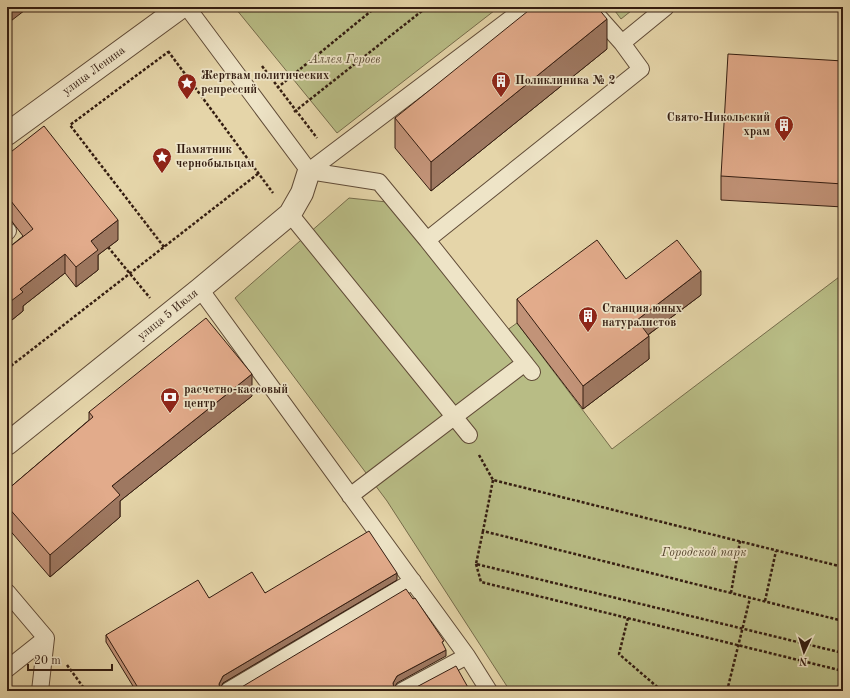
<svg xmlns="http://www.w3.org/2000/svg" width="850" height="698" font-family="'Old Standard TT',serif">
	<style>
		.green { fill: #b8bc85; stroke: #766c4b }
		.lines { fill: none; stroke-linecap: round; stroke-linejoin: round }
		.service-casing { stroke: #604b37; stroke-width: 18 }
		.minor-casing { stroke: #604b37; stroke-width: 24 }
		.tertiary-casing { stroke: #604b37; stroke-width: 24 }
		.path { stroke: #341d11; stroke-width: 2.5; stroke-dasharray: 3 2; stroke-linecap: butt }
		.service { stroke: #eee4c7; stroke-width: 16 }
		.minor { stroke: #eee4c7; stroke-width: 22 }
		.tertiary { stroke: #eee4c7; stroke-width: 22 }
		.wall { fill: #c29378; stroke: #341d11 }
		.shaded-wall { fill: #9e7861; stroke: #341d11 }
		.building { fill: #e2ab8b; stroke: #341d11 }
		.labels { text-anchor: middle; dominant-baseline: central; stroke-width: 3.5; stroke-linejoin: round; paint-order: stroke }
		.park-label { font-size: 12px; font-style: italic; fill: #55452e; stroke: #eee4c7 }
		.street-label { font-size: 12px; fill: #341d11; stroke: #eee4c7 }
		.poi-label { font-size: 12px; font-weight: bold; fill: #341d11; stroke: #eee4c7; text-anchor: start }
	</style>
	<rect width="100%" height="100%" fill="#e5d5a9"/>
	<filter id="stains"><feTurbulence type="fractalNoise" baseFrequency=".005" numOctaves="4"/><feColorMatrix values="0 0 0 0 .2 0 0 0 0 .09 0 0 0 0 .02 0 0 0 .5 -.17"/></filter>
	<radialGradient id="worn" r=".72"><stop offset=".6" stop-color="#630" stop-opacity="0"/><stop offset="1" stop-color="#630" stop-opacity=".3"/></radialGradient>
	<path class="green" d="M239,7H499L337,133L236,9Z
		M612,7H636L621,19Z
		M349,198L387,202L496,338L517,323L612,449L843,274V691H510L387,501L235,298Z"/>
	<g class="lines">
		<g class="service-casing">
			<path id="service" d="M187,7L309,171L379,182L427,240L641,69L622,43L590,7
				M622,43L666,7
				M309,171L526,7
				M290,214L469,435
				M7,232L8,231
				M427,240L532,372
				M200,289L467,656L489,691
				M350,496L525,363
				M7,592L46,638L40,691
				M7,669L46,638
				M228,691L413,581
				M402,691L467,656"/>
		</g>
		<g class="minor-casing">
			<path id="minor" d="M7,444L200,289L290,214L302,193L309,171"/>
		</g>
		<g class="tertiary-casing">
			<path id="tertiary" d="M7,134L181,7"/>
		</g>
		<path class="path" d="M168,51L273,193
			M262,66L317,138
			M277,88L376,7
			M294,112L427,7
			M108,247L150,298
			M164,247L70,125L168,52
			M7,369L259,173
			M479,455L493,480L843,567
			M493,480L483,531L843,621
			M483,531L476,564L843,653
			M476,564L481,582L843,671
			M731,593L740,541
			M765,601L776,551
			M628,618L619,654L662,691
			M67,665L86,691
			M727,691L750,598"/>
		<use href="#service" class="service"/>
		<use href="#minor" class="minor"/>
		<use href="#tertiary" class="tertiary"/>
	</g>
	<path class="wall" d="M607,49L431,191L395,148V118Z
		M843,61V207L721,200V176Z
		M7,155L118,240L98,255V270L76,287L65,273L23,306V311L7,324V249L23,236L7,215Z
		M626,279L701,295L648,335L649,359L583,409L517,323V299Z
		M252,396L120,501V517L50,577L7,527V490L89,420V412Z
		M397,580L223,683L220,688L223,691H136L106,642V635L209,598Z"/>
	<path class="shaded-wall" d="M7,7H29L7,24Z
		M607,19V49L431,191V162Z
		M118,220V240L98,255V270L76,287V267L91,241Z
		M65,254V273L23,306V311L7,324V304L20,289Z
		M701,271V295L637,343V320Z
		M649,336V359L583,409V386Z
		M252,374V396L120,501V517L50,577V555L112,486Z
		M397,573V580L223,683L219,691V684L223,676Z
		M446,650V656L397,683L393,690V683L397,676Z"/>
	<path class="building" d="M533,7H597L607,19L431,162L395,118Z
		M728,54L843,61V184L721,176Z
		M44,126L118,220L91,241L98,250L76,267L65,254L20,289L23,292L7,304V249L33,229L7,196V155Z
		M597,240L626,279L677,240L701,271L637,320L649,336L583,386L517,299Z
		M206,318L252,374L112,486L120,495L50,555L7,506V490L93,417L89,412Z
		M369,531L397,573L223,676L219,684L220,689L223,691H140L106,635L198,580L209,598L252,572L265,593Z
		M406,589L413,599L415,598L444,641L442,642L446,650L397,676L393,683L394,689L397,691H235Z
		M456,666L470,691H409Z"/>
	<defs>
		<g id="building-pin" transform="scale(1)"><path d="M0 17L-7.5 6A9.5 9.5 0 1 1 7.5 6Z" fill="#8f2418" stroke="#eee4c7"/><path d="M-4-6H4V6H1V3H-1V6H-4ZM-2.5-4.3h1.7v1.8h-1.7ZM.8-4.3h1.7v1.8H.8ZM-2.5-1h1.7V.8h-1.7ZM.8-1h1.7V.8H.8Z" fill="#fff"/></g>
		<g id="sight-pin" transform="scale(1)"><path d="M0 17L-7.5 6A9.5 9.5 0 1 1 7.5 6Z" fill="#8f2418" stroke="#eee4c7"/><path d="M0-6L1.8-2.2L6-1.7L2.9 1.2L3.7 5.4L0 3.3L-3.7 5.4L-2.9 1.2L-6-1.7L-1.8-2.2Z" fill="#fff"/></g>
		<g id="bank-pin" transform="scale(1)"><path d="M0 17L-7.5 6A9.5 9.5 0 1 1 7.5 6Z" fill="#8f2418" stroke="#eee4c7"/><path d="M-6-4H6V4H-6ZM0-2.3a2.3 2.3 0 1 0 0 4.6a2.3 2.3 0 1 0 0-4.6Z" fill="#fff"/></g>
	</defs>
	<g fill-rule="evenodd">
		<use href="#building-pin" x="501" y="81"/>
		<use href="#sight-pin" x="187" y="83"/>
		<use href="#building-pin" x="784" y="125"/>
		<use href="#sight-pin" x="162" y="157"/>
		<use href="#building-pin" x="588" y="316"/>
		<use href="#bank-pin" x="170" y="397"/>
	</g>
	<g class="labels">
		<g class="park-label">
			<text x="345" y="60">Аллея Героев</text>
			<text x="704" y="553">Городской парк</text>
		</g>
		<g class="street-label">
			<text transform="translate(94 71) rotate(-36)">улица Ленина</text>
			<text transform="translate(168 315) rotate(-39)">улица 5 Июля</text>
		</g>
		<g class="poi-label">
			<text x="201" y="76">Жертвам политических<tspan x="201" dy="14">репрессий</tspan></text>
			<text x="515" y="81">Поликлиника № 2</text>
			<text x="770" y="118" text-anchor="end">Свято-Никольский<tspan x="770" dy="14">храм</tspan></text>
			<text x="176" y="150">Памятник<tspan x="176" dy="14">чернобыльцам</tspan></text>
			<text x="602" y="309">Станция юных<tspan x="602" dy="14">натуралистов</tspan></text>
			<text x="184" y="390">расчетно-кассовый<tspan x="184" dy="14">центр</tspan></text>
		</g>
	</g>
	<rect width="850" height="698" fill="none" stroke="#e5d5a9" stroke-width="24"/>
	<rect x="8" y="8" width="834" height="682" fill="none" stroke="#341d11" stroke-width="2"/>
	<rect x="12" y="12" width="826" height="674" fill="none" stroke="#341d11"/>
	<g transform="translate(804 652) rotate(184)" stroke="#eee4c7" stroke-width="3" paint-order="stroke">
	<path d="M0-3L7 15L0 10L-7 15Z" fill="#341d11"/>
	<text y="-6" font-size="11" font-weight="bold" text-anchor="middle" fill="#341d11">N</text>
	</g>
	<path d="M28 664v6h84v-6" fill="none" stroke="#341d11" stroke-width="2"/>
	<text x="34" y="664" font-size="12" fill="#341d11" stroke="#eee4c7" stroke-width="3" paint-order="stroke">20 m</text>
	<rect width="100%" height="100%" filter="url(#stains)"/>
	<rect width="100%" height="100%" fill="url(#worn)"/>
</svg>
